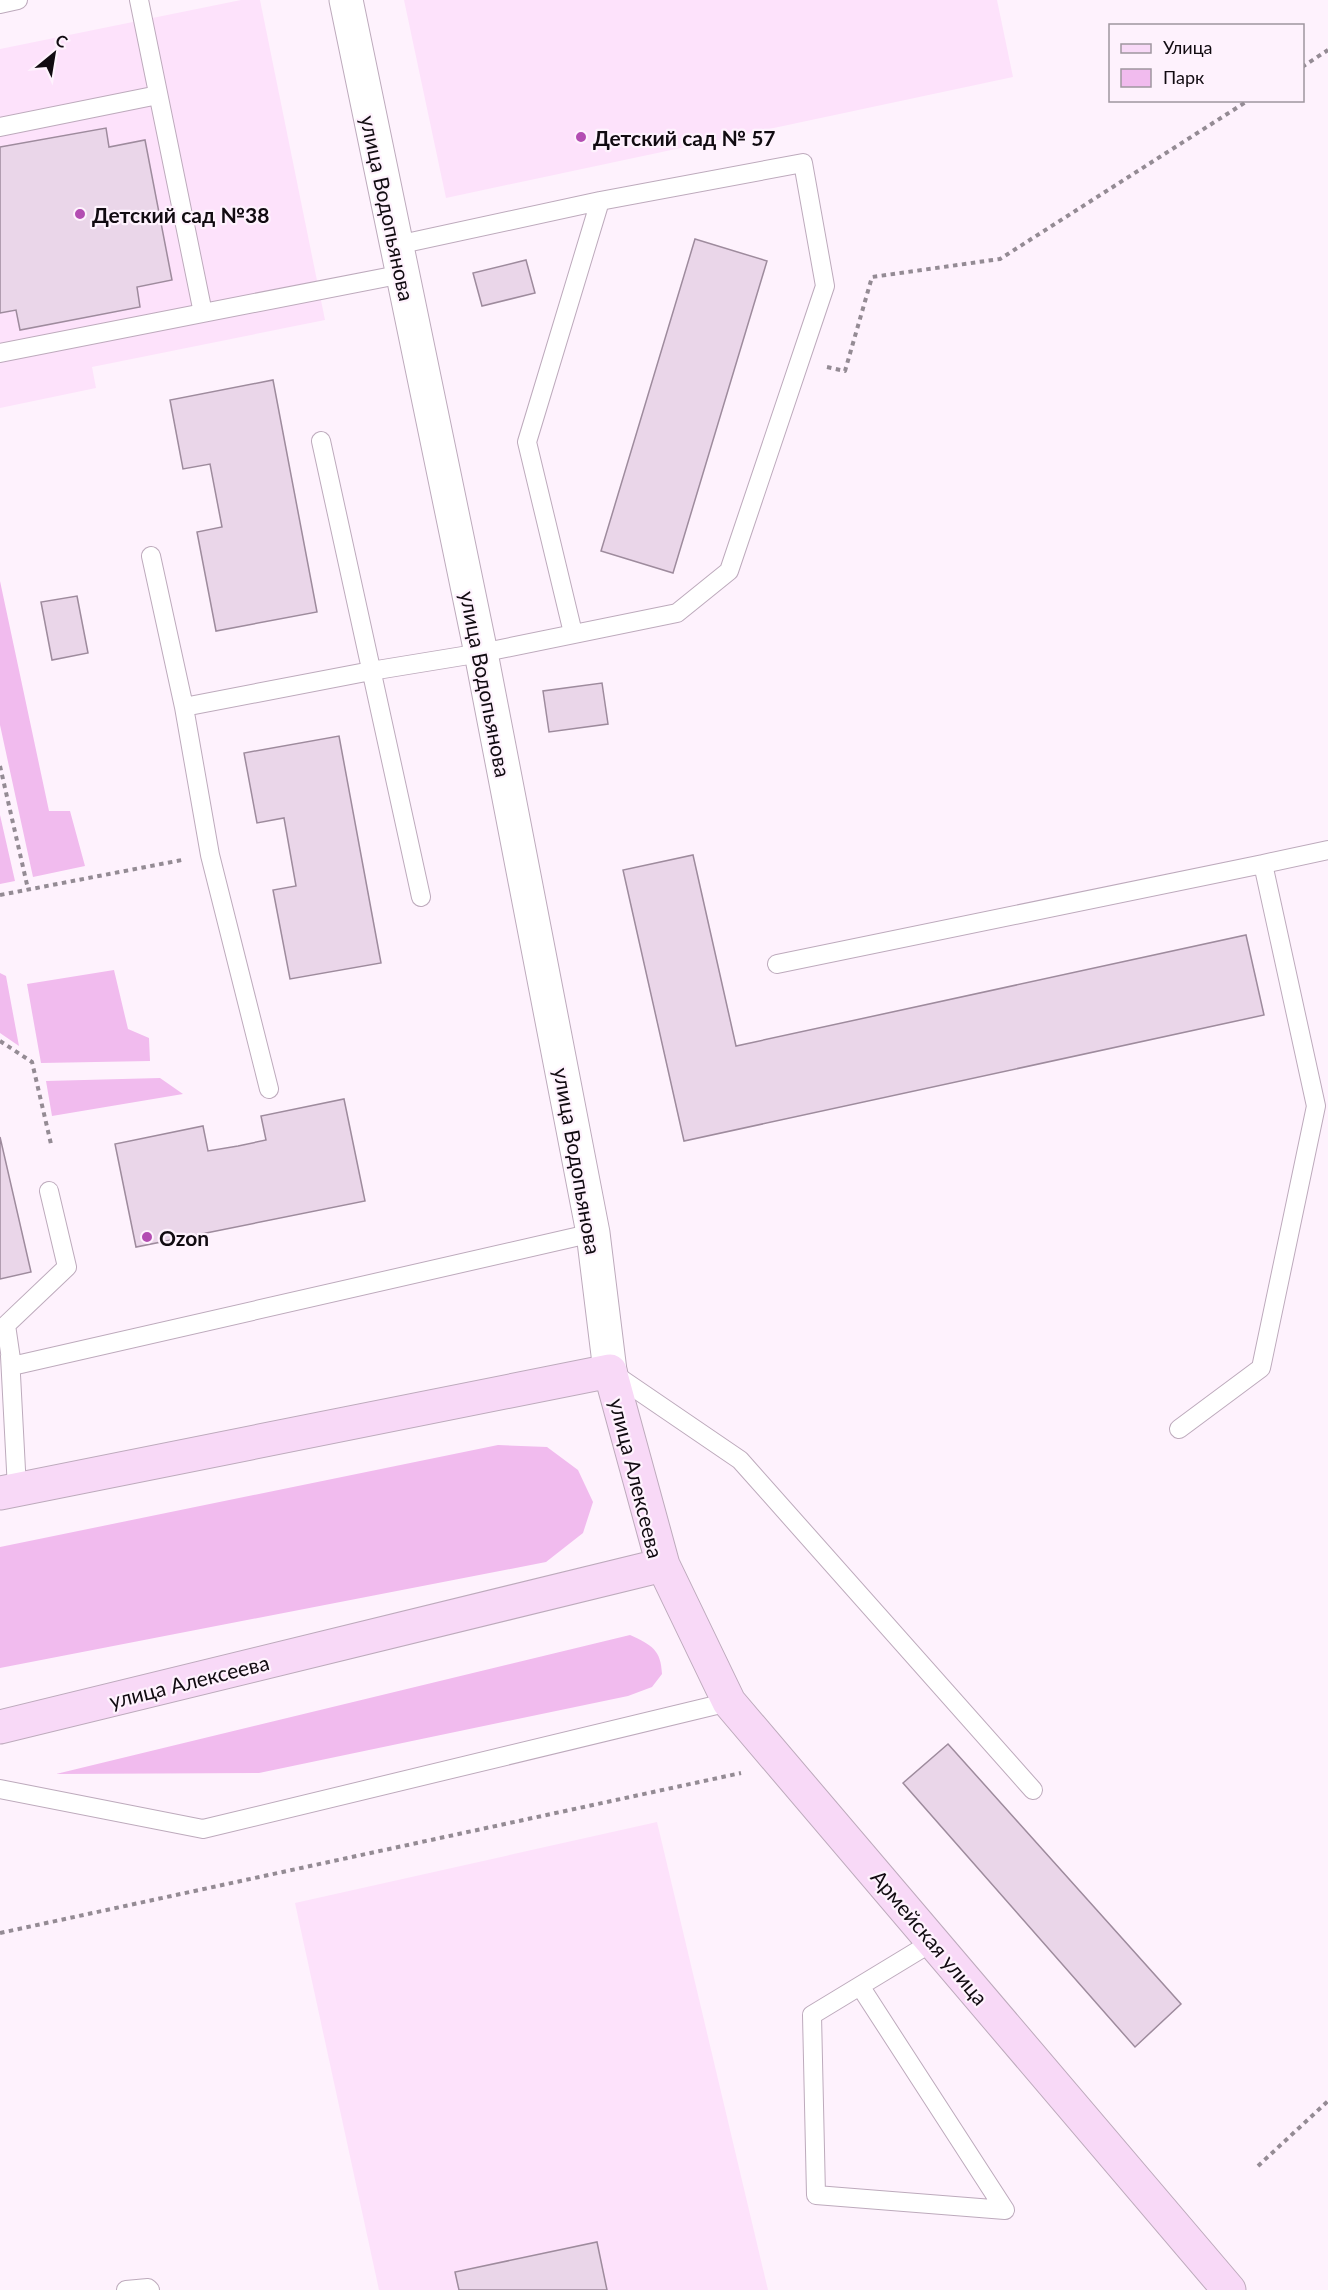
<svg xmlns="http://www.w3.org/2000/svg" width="1328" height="2290" font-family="Lato,sans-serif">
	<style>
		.built { fill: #fde2fb }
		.green { fill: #f1bbee }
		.building { fill: #ead6e9; stroke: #9e8b9d; stroke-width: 1.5 }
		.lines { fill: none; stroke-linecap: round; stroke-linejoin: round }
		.lane-casing { stroke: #bdaabc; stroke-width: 20 }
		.street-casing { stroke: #bdaabc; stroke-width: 35 }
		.secondary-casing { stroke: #bdaabc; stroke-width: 35 }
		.path { stroke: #948b94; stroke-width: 4; stroke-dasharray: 4.5 4.5; stroke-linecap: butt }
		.lane { stroke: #fff; stroke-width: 18 }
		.street { stroke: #fff; stroke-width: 33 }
		.secondary { stroke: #f8d9f7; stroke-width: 33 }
		.poi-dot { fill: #b34db2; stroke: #fef2fd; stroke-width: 2 }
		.labels { text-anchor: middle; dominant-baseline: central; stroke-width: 4.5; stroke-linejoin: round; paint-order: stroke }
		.poi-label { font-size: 21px; font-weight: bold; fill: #110b11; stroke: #fef2fd; text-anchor: start }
		.street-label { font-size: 21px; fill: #110b11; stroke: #fef2fd }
	</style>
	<rect width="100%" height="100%" fill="#fef2fd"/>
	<path class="built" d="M241,0H260L325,320L92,367L96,388L0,408V49Z
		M404,0H997L1013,77L446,198Z
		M657,1822L768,2290H379L295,1903Z"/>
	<path class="green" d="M0,581L49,811H70L85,866L33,877L0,725Z
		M0,815L15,881L0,884Z
		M114,970L128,1029L149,1038L150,1061L41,1063L27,984Z
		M0,973L6,976L19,1046L0,1033Z
		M160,1078L183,1094L52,1116L46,1081Z
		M498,1445L547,1447L578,1470L593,1502L583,1533L546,1562L0,1668V1547Z
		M630,1635C652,1645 661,1650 662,1674L652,1687L628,1696L259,1773L56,1774Z"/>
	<path class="building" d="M106,128L109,147L145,140L172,280L137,287L140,307L20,330L16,310L0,313V147Z
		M695,239L767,261L673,573L601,551Z
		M526,260L535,293L482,306L473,273Z
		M273,380L317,612L216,631L197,532L222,527L210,464L183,469L170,400Z
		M77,596L88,653L52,660L41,602Z
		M602,683L608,724L549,732L543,691Z
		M339,736L381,963L290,979L273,890L296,886L284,818L257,823L244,753Z
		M693,855L736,1046L1246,935L1264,1015L684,1141L623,870Z
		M344,1099L365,1201L136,1247L115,1144L203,1126L208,1151L238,1146L266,1140L261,1116Z
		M0,1137L31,1272L0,1279Z
		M948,1744L1181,2004L1135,2047L903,1783Z
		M597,2242L607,2290H459L455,2272Z"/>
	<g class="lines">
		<g class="lane-casing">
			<path id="lane" d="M0,4L18,0
				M0,127L158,95
				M203,313L403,274
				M0,353L203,313L139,0
				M321,441L421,897
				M151,556L184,707L210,855L269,1089
				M573,633L527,442L600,201
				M184,707L371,671L481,653L677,613L729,571L825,286L803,163L600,201L397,245
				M777,964L1263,864
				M10,1356L17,1489
				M12,1366L593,1233
				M12,1366L6,1325L67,1267L49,1191
				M611,1372L740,1460L1033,1790
				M1179,1429L1261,1368L1316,1106L1263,864L1328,850
				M0,1789L203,1829L729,1702
				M860,1986L1005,2210L816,2195L812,2015L934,1941
				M126,2290L148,2288L150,2290"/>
		</g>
		<g class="street-casing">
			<path id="street" d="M346,0L481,653L593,1233L610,1371"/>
		</g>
		<g class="secondary-casing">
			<path id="secondary" d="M0,1493L610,1371L663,1565L729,1702L1229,2290
				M0,1727L663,1565"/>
		</g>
		<path class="path" d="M1302,67L1328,50
			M827,367L845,371L872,277L1000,259L1249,100
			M0,766L28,889
			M0,895L182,860
			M0,1041L32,1062L51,1144
			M0,1933L741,1773
			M1258,2166L1328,2101"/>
		<use href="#lane" class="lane"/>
		<use href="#street" class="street"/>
		<use href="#secondary" class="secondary"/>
	</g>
	<g class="poi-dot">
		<circle cx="581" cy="137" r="6"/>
		<circle cx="80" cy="214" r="6"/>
		<circle cx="147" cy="1237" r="6"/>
	</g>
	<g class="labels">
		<g class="poi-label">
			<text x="593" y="137">Детский сад № 57</text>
			<text x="92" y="214">Детский сад №38</text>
			<text x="159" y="1237">Ozon</text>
		</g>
		<g class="street-label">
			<text transform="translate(388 208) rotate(78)">улица Водопьянова</text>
			<text transform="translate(486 684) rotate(79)">улица Водопьянова</text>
			<text transform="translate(578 1161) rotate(80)">улица Водопьянова</text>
			<text transform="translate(637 1478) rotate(76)">улица Алексеева</text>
			<text transform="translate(189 1681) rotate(-14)">улица Алексеева</text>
			<text transform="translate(930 1937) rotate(50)">Армейская улица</text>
		</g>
	</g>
	<rect x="1109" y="24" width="195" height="78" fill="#fef2fd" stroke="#9f969f" stroke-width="1.5"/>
	<rect x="1121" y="44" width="30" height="9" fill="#f8d9f7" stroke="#9f969f" stroke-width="1.5"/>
	<text x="1163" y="54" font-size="18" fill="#110b11">Улица</text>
	<rect x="1121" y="69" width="30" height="18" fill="#f1bbee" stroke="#9f969f" stroke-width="1.5"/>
	<text x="1163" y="84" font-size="18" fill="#110b11">Парк</text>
	<g transform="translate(54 54) rotate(30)" stroke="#fef2fd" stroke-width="4.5" paint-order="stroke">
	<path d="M0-4.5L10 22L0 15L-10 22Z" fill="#110b11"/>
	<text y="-9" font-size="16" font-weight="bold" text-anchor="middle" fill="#110b11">С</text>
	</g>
</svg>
